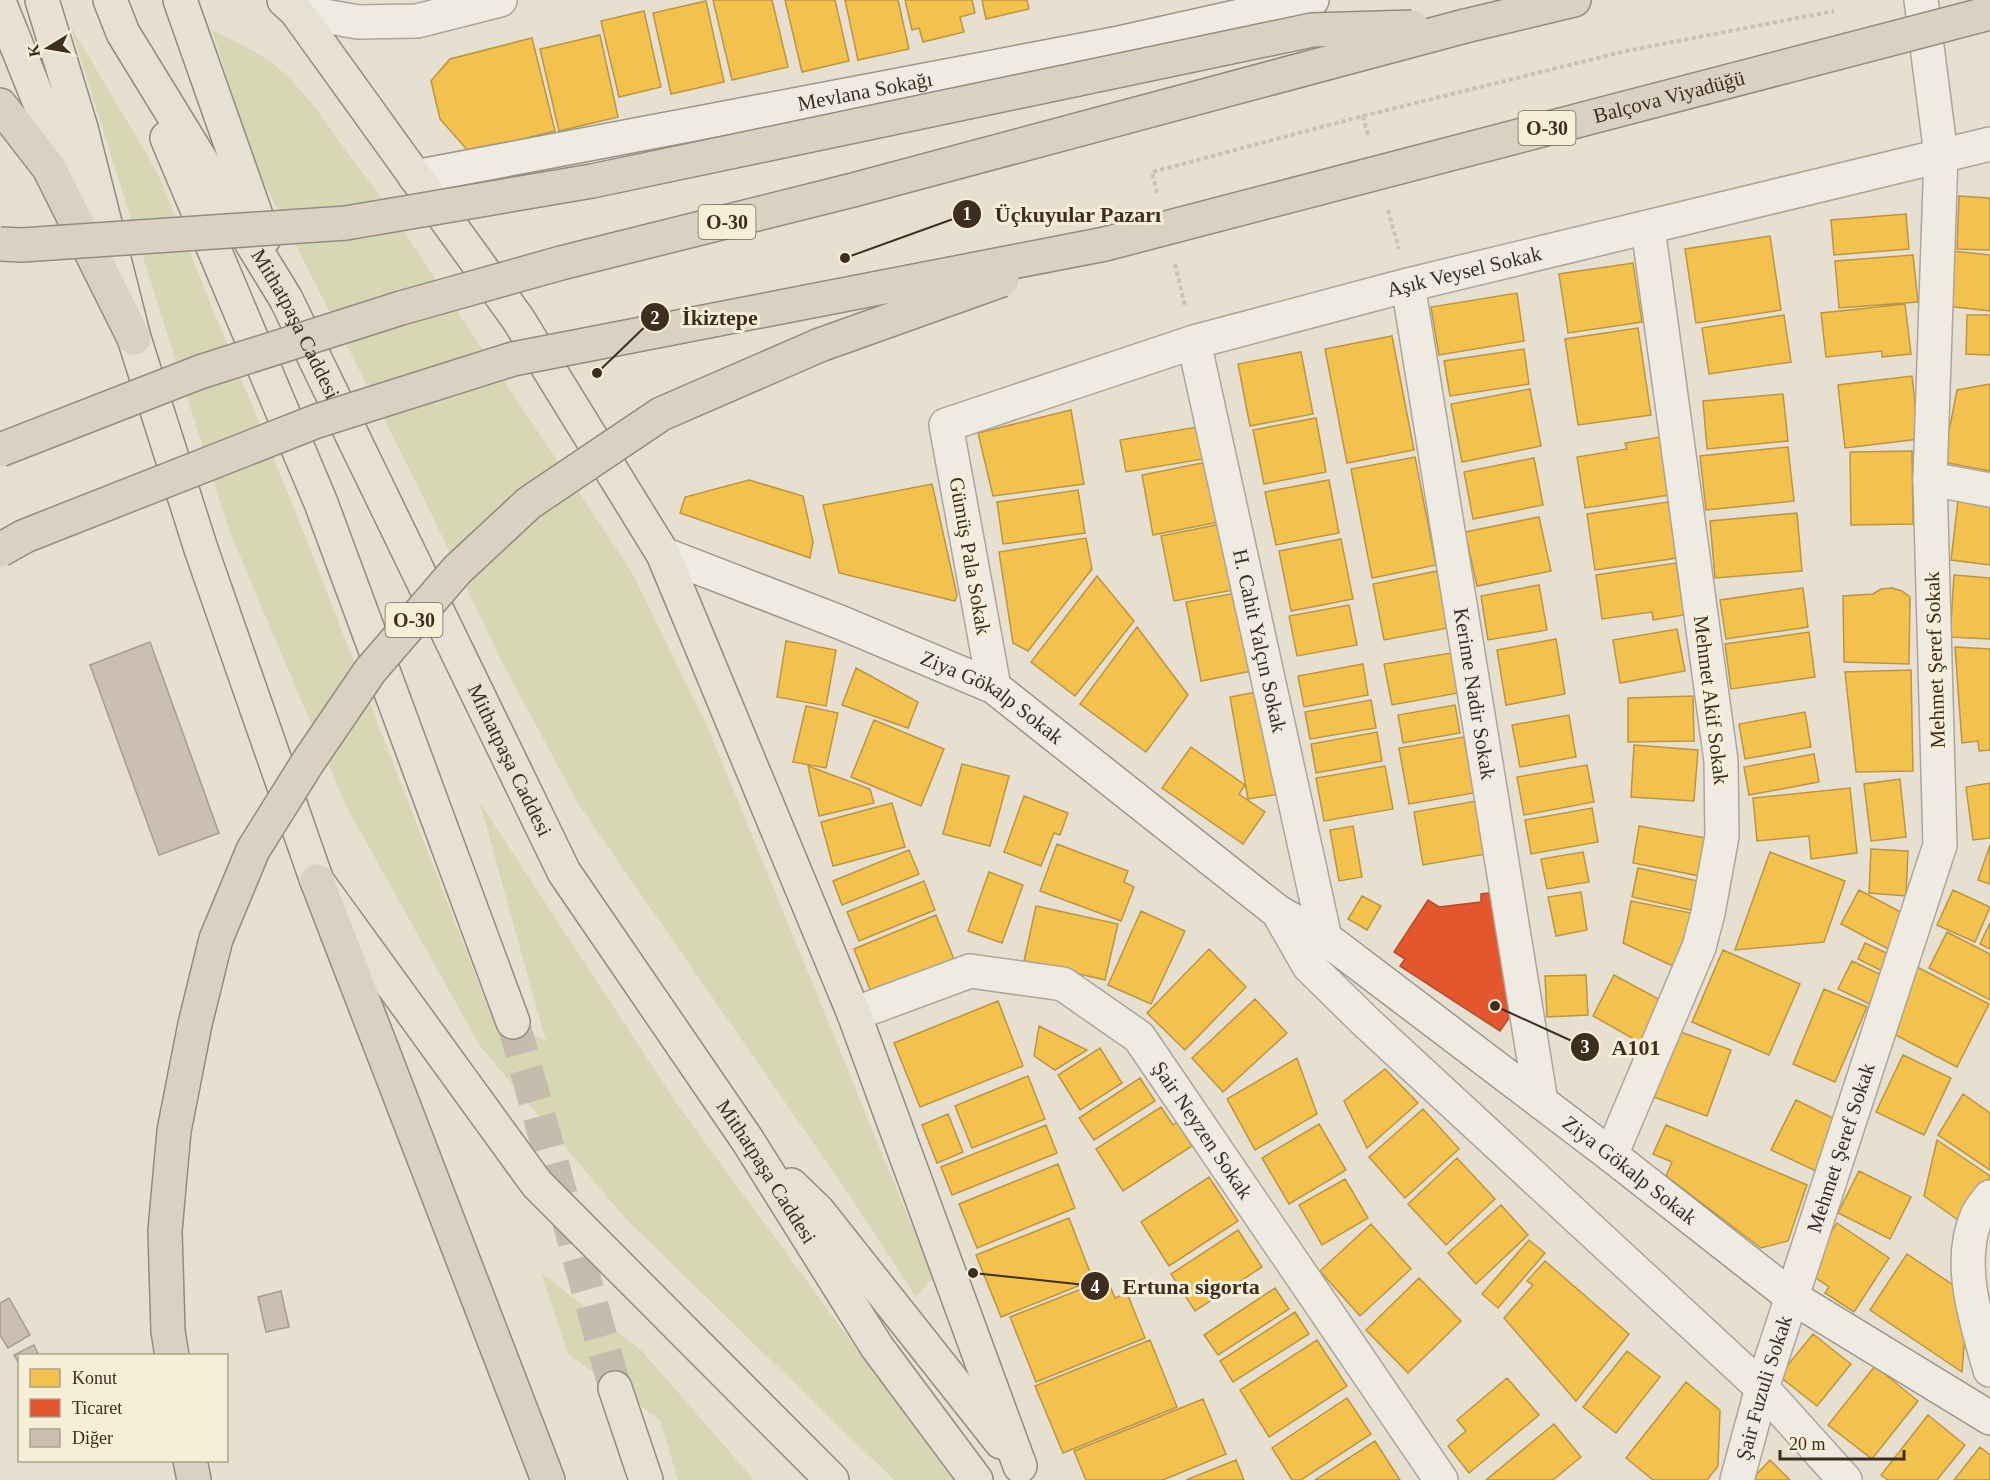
<svg xmlns="http://www.w3.org/2000/svg" width="1990" height="1480" font-family="'Times New Roman',serif">
	<style>
		.green { fill: #d6d7b3 }
		.homes { fill: #f2c14e; stroke: #bc9540; stroke-width: 1.5 }
		.shops { fill: #e4572e; stroke: #b24b2a; stroke-width: 1.5 }
		.building { fill: #cbbfb2; stroke: #a89c90; stroke-width: 1.5 }
		.lines { fill: none; stroke-linecap: round; stroke-linejoin: round }
		.primary-tunnel { stroke: #c5bcae; stroke-width: 33; stroke-dasharray: 33 16; stroke-linecap: butt }
		.street-casing { stroke: #ada599; stroke-width: 36 }
		.secondary-casing { stroke: #9c958a; stroke-width: 36 }
		.primary-casing { stroke: #928b80; stroke-width: 36 }
		.highway-casing { stroke: #928b80; stroke-width: 36 }
		.path { stroke: #c8c2b9; stroke-width: 4; stroke-dasharray: 4.5 3; stroke-linecap: butt }
		.street { stroke: #efebe3; stroke-width: 33 }
		.secondary { stroke: #efebe3; stroke-width: 33 }
		.primary { stroke: #e6e1d4; stroke-width: 33 }
		.highway { stroke: #dad1c2; stroke-width: 33 }
		.highway-bridge-casing { stroke: #928b80; stroke-width: 36; stroke-linecap: butt }
		.highway-bridge { stroke: #dad1c2; stroke-width: 33 }
		.labels { text-anchor: middle; dominant-baseline: central; stroke-width: 6; stroke-linejoin: round; paint-order: stroke }
		.shield { fill: #f7eed8; stroke: #756857; stroke-width: 1.5 }
		.shield-label { font-size: 20px; font-weight: bold; fill: #3d2e20 }
		.street-label { font-size: 21px; fill: #3d2e20; stroke: #f7eed8 }
		.leader { fill: none; stroke: #3d2e20; stroke-width: 2 }
		.callout-dot { fill: #3d2e20; stroke: #f7eed8; stroke-width: 2 }
		.mark-label { font-size: 18px; text-anchor: middle; font-weight: bold; fill: #fff }
		.callout-label { font-size: 22px; text-anchor: middle; font-weight: bold; fill: #3d2e20; stroke: #f7eed8; stroke-width: 6; stroke-linejoin: round; paint-order: stroke }
	</style>
	<rect width="100%" height="100%" fill="#e7e0d1"/>
	<path class="green" d="M70,25L157,172L300,523L487,1005L546,1042L480,803L679,1107L953,1480H894L625,1218L480,1046L346,806L229,530Z
		M212,30C231,40 252,49 269,61C311,91 338,145 372,184L630,569L708,728L933,1278L916,1297L850,1196L579,805L503,664L416,482L254,163Z
		M541,1273L642,1351L754,1480H678L660,1420L568,1354Z"/>
	<path class="homes" d="M713,0H772L788,67L732,80Z
		M785,0H835L849,61L802,72Z
		M845,0H898L909,49L858,60Z
		M905,0H972L975,13L960,17L964,32L923,42L919,28L912,30Z
		M982,0H1027L1029,9L986,19Z
		M706,1L724,82L671,94L653,13Z
		M644,11L661,87L619,97L601,21Z
		M600,35L618,117L559,131L540,49Z
		M532,38L555,131L469,152L440,119L431,81L450,59Z
		M1959,196L1990,198V250L1957,249Z
		M1906,214L1909,249L1834,255L1831,220Z
		M1770,236L1781,310L1696,323L1685,249Z
		M1953,251L1990,255V311L1947,306Z
		M1913,255L1918,302L1839,308L1835,261Z
		M1633,263L1642,322L1568,333L1559,274Z
		M1517,293L1524,341L1439,355L1431,307Z
		M1905,304L1911,354L1882,357V351L1826,357L1821,313Z
		M1784,315L1791,362L1709,374L1702,328Z
		M1967,315H1990V355L1966,354Z
		M1638,328L1651,415L1578,425L1565,339Z
		M1392,336L1414,450L1347,463L1325,349Z
		M1524,349L1529,384L1450,396L1444,361Z
		M1301,352L1313,414L1250,426L1238,364Z
		M1912,376L1919,439L1845,448L1838,385Z
		M1990,384V471L1943,462L1957,390Z
		M1530,389L1541,446L1462,462L1451,404Z
		M1783,394L1788,441L1707,449L1703,401Z
		M1071,410L1084,484L993,496L978,433Z
		M1316,418L1326,472L1264,484L1253,430Z
		M1197,427L1203,459L1126,472L1120,440Z
		M1660,437L1669,495L1585,508L1577,457L1627,449L1625,443Z
		M1788,447L1794,501L1706,510L1700,456Z
		M1912,451L1913,524L1851,525L1850,452Z
		M1415,457L1436,565L1372,578L1351,469Z
		M1534,458L1543,505L1473,519L1464,472Z
		M1217,460L1229,520L1153,535L1142,475Z
		M749,480L803,496L813,542L810,558L680,513L685,497Z
		M1329,480L1339,533L1276,545L1265,492Z
		M932,484L957,595L955,601L839,573L823,505Z
		M1078,490L1085,533L1003,544L997,502Z
		M1958,501L1990,505V565L1951,560Z
		M1668,502L1677,558L1595,570L1587,514Z
		M1797,513L1802,571L1715,578L1710,521Z
		M1539,517L1551,571L1477,586L1465,532Z
		M1231,522L1244,588L1174,601L1161,536Z
		M1086,538L1092,569L1028,651L1013,643L999,552Z
		M1341,539L1353,599L1291,611L1279,551Z
		M1676,563L1684,615L1653,620L1652,612L1602,619L1596,575Z
		M1437,571L1448,628L1384,640L1373,584Z
		M1954,575L1990,578V639L1950,637Z
		M1097,576L1134,621L1075,696L1031,662Z
		M1539,585L1547,630L1488,640L1481,596Z
		M1803,588L1808,627L1726,639L1720,600Z
		M1892,588L1902,591L1910,597L1909,664L1844,662L1843,596L1873,594L1881,589Z
		M1242,592L1257,670L1201,681L1186,602Z
		M1349,605L1357,645L1297,656L1289,616Z
		M1137,627L1188,695L1146,752L1080,704Z
		M1677,629L1685,671L1620,683L1613,640Z
		M1809,632L1815,677L1731,689L1725,644Z
		M1556,639L1565,694L1506,705L1497,650Z
		M786,641L836,650L826,706L777,697Z
		M1955,647L1990,649V750L1979,751L1978,741L1962,743Z
		M1451,653L1458,693L1392,705L1384,664Z
		M1363,664L1368,695L1304,707L1298,676Z
		M856,668L918,702L908,728L842,705Z
		M1911,670L1913,771L1856,772L1845,672Z
		M1262,691L1280,794L1248,799L1230,697Z
		M1693,696L1694,741L1628,742V698Z
		M1371,700L1376,728L1310,739L1305,712Z
		M1455,705L1460,733L1403,743L1398,715Z
		M806,706L838,713L826,768L793,762Z
		M1805,712L1811,747L1745,759L1739,724Z
		M1569,715L1576,757L1520,767L1512,725Z
		M874,720L944,749L921,806L851,777Z
		M1377,732L1382,761L1316,773L1311,744Z
		M1464,737L1474,793L1409,804L1399,748Z
		M1634,745L1698,750L1694,801L1631,797Z
		M1191,747L1245,785L1239,794L1265,812L1243,844L1162,788Z
		M1814,754L1819,782L1749,795L1744,767Z
		M962,764L1009,776L990,846L943,834Z
		M1587,765L1594,802L1524,815L1517,777Z
		M808,766L870,789L874,803L819,816Z
		M1385,766L1393,809L1324,821L1316,778Z
		M1900,779L1906,837L1871,841L1864,784Z
		M1990,783V838L1973,840L1966,787Z
		M1850,788L1857,853L1811,859L1809,836L1757,841L1753,798Z
		M1024,796L1068,813L1060,835L1054,833L1041,866L1004,852Z
		M1476,801L1486,854L1423,865L1414,812Z
		M892,803L905,847L833,866L821,822Z
		M1592,808L1598,842L1531,854L1525,820Z
		M1353,826L1362,877L1339,881L1330,830Z
		M1639,826L1706,838L1700,876L1633,863Z
		M1057,844L1128,871L1124,882L1134,887L1121,921L1040,891Z
		M1990,845V884L1978,880Z
		M1871,849L1908,851L1906,896L1869,893Z
		M909,850L919,874L842,905L833,881Z
		M1583,852L1589,882L1547,889L1541,859Z
		M1770,852L1845,881L1824,942L1735,950Z
		M1638,868L1698,881L1691,910L1632,897Z
		M989,872L1023,885L1002,943L968,931Z
		M924,881L935,910L859,941L847,912Z
		M1859,890L1910,917L1892,951L1841,924Z
		M1953,890L1990,907L1975,942L1937,925Z
		M1581,892L1587,930L1556,936L1548,897Z
		M1362,896L1381,906L1367,930L1348,919Z
		M1631,901L1691,913L1677,968L1623,943Z
		M1036,906L1118,924L1105,980L1024,961Z
		M1141,911L1185,931L1151,1004L1108,985Z
		M936,915L956,964L873,997L854,949Z
		M1990,923V949L1980,944Z
		M1947,932L1990,954V1000L1929,968Z
		M1865,943L1895,957L1888,974L1858,959Z
		M1209,949L1246,987L1185,1050L1147,1013Z
		M1723,950L1800,984L1769,1055L1692,1022Z
		M1852,961L1888,978L1874,1006L1838,989Z
		M1915,966L1989,1004L1957,1067L1884,1029Z
		M1586,975L1588,1015L1547,1017L1545,976Z
		M1614,975L1664,1002L1641,1043L1593,1016Z
		M1824,989L1867,1007L1835,1082L1793,1064Z
		M1255,999L1287,1033L1223,1092L1192,1058Z
		M998,1001L1023,1066L920,1107L894,1043Z
		M1039,1026L1087,1050L1055,1070L1034,1056Z
		M1675,1030L1731,1050L1707,1116L1651,1096Z
		M1100,1048L1122,1083L1080,1110L1058,1075Z
		M1903,1055L1951,1078L1924,1135L1876,1112Z
		M1297,1058L1317,1114L1255,1150L1227,1099Z
		M1385,1069L1418,1103L1367,1148L1344,1101Z
		M1028,1076L1045,1119L972,1148L955,1106Z
		M1140,1078L1155,1101L1094,1140L1079,1118Z
		M1963,1094L1990,1113V1170L1938,1135Z
		M1796,1100L1839,1121L1816,1171L1771,1150Z
		M1161,1107L1173,1125L1177,1122L1192,1146L1123,1191L1096,1149Z
		M1423,1109L1459,1149L1405,1198L1369,1157Z
		M948,1114L963,1152L937,1163L922,1125Z
		M1319,1124L1346,1170L1289,1204L1262,1158Z
		M1046,1125L1057,1153L952,1195L941,1167Z
		M1666,1125L1807,1185L1788,1241L1761,1248L1666,1176L1672,1162L1653,1154Z
		M1937,1140L1990,1176L1961,1222L1924,1196Z
		M1457,1158L1495,1199L1446,1245L1408,1204Z
		M1058,1164L1075,1208L977,1248L959,1204Z
		M1859,1171L1911,1197L1890,1239L1838,1213Z
		M1209,1177L1238,1221L1169,1266L1141,1222Z
		M1345,1179L1368,1218L1322,1245L1299,1205Z
		M1501,1205L1528,1235L1476,1284L1448,1253Z
		M1069,1218L1093,1280L1001,1317L976,1255Z
		M1837,1223L1889,1258L1854,1312L1825,1293L1829,1287L1813,1276L1820,1265L1813,1260Z
		M1371,1224L1411,1269L1360,1316L1320,1271Z
		M1238,1230L1262,1267L1195,1311L1171,1274Z
		M1529,1240L1545,1253L1498,1308L1482,1294Z
		M1907,1254L1968,1295L1962,1372L1870,1310Z
		M1545,1261L1629,1334L1576,1401L1504,1318L1533,1285L1527,1281Z
		M1419,1278L1461,1321L1408,1373L1366,1330Z
		M1107,1279L1115,1298L1127,1293L1145,1338L1036,1382L1010,1317Z
		M1275,1288L1289,1309L1218,1355L1204,1335Z
		M1295,1312L1309,1334L1233,1382L1220,1361Z
		M1813,1334L1851,1364L1817,1406L1779,1376Z
		M1150,1340L1177,1407L1063,1453L1035,1386Z
		M1317,1340L1347,1386L1269,1437L1240,1390Z
		M1627,1351L1660,1377L1616,1433L1583,1407Z
		M1875,1366L1918,1401L1872,1459L1828,1425Z
		M1507,1378L1539,1415L1469,1473L1448,1446L1466,1431L1457,1420Z
		M1686,1382L1720,1410L1718,1466L1707,1480H1653L1626,1458Z
		M1347,1398L1371,1434L1301,1480H1292L1272,1448Z
		M1203,1399L1226,1454L1163,1480H1086L1074,1451Z
		M1928,1415L1965,1445L1937,1480H1888L1881,1475Z
		M1554,1424L1581,1457L1553,1480H1486Z
		M1375,1441L1400,1480H1315Z
		M1980,1447L1990,1455V1480H1954Z
		M1236,1460L1244,1480H1186Z
		M1770,1460L1790,1480H1751Z"/>
	<path class="shops" d="M1498,892L1516,1008L1500,1031L1400,966L1405,959L1394,952L1428,900L1439,907L1481,902V894Z"/>
	<path class="building" d="M150,642L219,833L159,855L90,665Z
		M281,1291L289,1327L266,1332L258,1297Z
		M9,1298L30,1335L8,1348L0,1335V1303Z
		M34,1345L39,1356H20V1365L14,1355Z"/>
	<g class="lines">
		<path class="primary-tunnel" d="M513,1022L615,1388"/>
		<g class="street-casing">
			<g id="street">
				<path d="M296,11L358,22L417,21L500,0"/>
				<path id="s1" d="M1408,285L1541,1102"/>
				<path id="s2" d="M1194,342L1325,938"/>
				<path d="M1930,479L1990,490"/>
				<path id="s3" d="M994,687L946,425L1194,342L1408,285L1990,144"/>
				<path d="M1278,912L1309,966L1366,1022L1762,1388L1845,1480"/>
				<path id="s4" d="M854,1014L970,971L1063,984L1139,1037L1441,1480"/>
				<path d="M1611,1155L1699,947L1708,913L1722,836L1721,761L1648,228"/>
				<path d="M1990,1197C1986,1203 1980,1209 1977,1216C1956,1263 1977,1323 1990,1370"/>
				<path id="s5" d="M1737,1480L1762,1388L1940,845L1930,479L1941,155L1921,0"/>
			</g>
		</g>
		<g class="secondary-casing">
			<g id="secondary">
				<path id="s6" d="M415,177L1114,44L1312,0"/>
				<path id="s7" d="M663,554L842,623L994,687L1278,912L1325,938L1611,1155L1792,1297L1990,1418"/>
			</g>
		</g>
		<g class="primary-casing">
			<g id="primary">
				<path d="M42,0L81,128L134,338L201,549L317,881L537,1184L832,1480"/>
				<path id="s8" d="M110,0L123,33L286,299L564,872L748,1141L877,1347L976,1480"/>
				<path d="M180,0L264,238"/>
				<path d="M284,0L296,11L518,319L663,554L854,1014L1020,1466"/>
				<path d="M0,4L78,198"/>
				<path d="M167,138L321,503L513,1022"/>
				<path d="M791,1185L818,1211L1001,1442"/>
				<path d="M615,1388L646,1480"/>
			</g>
		</g>
		<g class="highway-casing">
			<path id="highway" d="M1465,26L1574,0
				M0,105L49,168L134,338
				M317,881L548,1480
				M190,1460L194,1480"/>
		</g>
		<path class="path" d="M1363,116L1368,136
			M1157,193L1152,172L1363,116L1626,51L1834,11
			M1388,210L1399,249
			M1175,264L1185,306"/>
		<use href="#street" class="street"/>
		<use href="#secondary" class="secondary"/>
		<use href="#primary" class="primary"/>
		<use href="#highway" class="highway"/>
		<g class="highway-bridge-casing">
			<g id="highway-bridge">
				<path d="M0,244L22,245L346,223L592,181L1312,30L1412,27"/>
				<path d="M0,450L200,372L401,308L561,263L853,190L1465,26"/>
				<path id="s9" d="M0,550L25,536L317,421L513,359L1105,244L1990,13"/>
				<path d="M172,1356L168,1331L165,1231L174,1131L195,1024L216,939L253,850L308,762L370,671L457,570L529,503L661,414L820,345L1002,280"/>
			</g>
		</g>
		<use href="#highway-bridge" class="highway-bridge"/>
	</g>
	<g class="labels">
		<g class="shield">
			<rect x="1518.5" y="111" width="57" height="34" rx="4.5"/>
			<rect x="698.5" y="205" width="57" height="34" rx="4.5"/>
			<rect x="385.5" y="603" width="57" height="34" rx="4.5"/>
		</g>
		<g class="shield-label">
			<text x="1547" y="128">O-30</text>
			<text x="727" y="222">O-30</text>
			<text x="414" y="620">O-30</text>
		</g>
		<g class="street-label">
			<text stroke="none"><textPath href="#s6" startOffset="458">Mevlana Sokağı</textPath></text>
			<text stroke="none"><textPath href="#s9" startOffset="1734">Balçova Viyadüğü</textPath></text>
			<text stroke="none"><textPath href="#s3" startOffset="807">Aşık Veysel Sokak</textPath></text>
			<text stroke="none"><textPath href="#s8" startOffset="374">Mithatpaşa Caddesi</textPath></text>
			<text transform="translate(970 556) rotate(80)">Gümüş Pala Sokak</text>
			<text stroke="none"><textPath href="#s2" startOffset="306">H. Cahit Yalçın Sokak</textPath></text>
			<text transform="translate(1935 660) rotate(-92)">Mehmet Şeref Sokak</text>
			<text stroke="none"><textPath href="#s1" startOffset="414">Kerime Nadir Sokak</textPath></text>
			<text stroke="none"><textPath href="#s7" startOffset="360">Ziya Gökalp Sokak</textPath></text>
			<text transform="translate(1711 700) rotate(83)">Mehmet Akif Sokak</text>
			<text stroke="none"><textPath href="#s8" startOffset="860">Mithatpaşa Caddesi</textPath></text>
			<text stroke="none"><textPath href="#s4" startOffset="423">Şair Neyzen Sokak</textPath></text>
			<text stroke="none"><textPath href="#s5" startOffset="348">Mehmet Şeref Sokak</textPath></text>
			<text stroke="none"><textPath href="#s7" startOffset="1156">Ziya Gökalp Sokak</textPath></text>
			<text stroke="none"><textPath href="#s8" startOffset="1346">Mithatpaşa Caddesi</textPath></text>
			<text stroke="none"><textPath href="#s5" startOffset="96">Şair Fuzuli Sokak</textPath></text>
		</g>
	</g>
	<path class="leader" d="M845 258L967 214M597 373L655 317M1495 1006L1585 1047M973 1273L1095 1286"/>
	<g class="callout-dot">
		<circle cx="845" cy="258" r="6"/>
		<circle cx="597" cy="373" r="6"/>
		<circle cx="1495" cy="1006" r="6"/>
		<circle cx="973" cy="1273" r="6"/>
		<circle cx="967" cy="214" r="15"/>
		<circle cx="655" cy="317" r="15"/>
		<circle cx="1585" cy="1047" r="15"/>
		<circle cx="1095" cy="1286" r="15"/>
	</g>
	<g class="mark-label">
		<text x="967" y="220">1</text>
		<text x="655" y="324">2</text>
		<text x="1585" y="1053">3</text>
		<text x="1095" y="1293">4</text>
	</g>
	<g class="callout-label">
		<text x="1078" y="222">Üçkuyular Pazarı</text>
		<text x="720" y="325">İkiztepe</text>
		<text x="1636" y="1055">A101</text>
		<text x="1191" y="1294">Ertuna sigorta</text>
	</g>
	<rect x="18" y="1354" width="210" height="108" fill="#f7eed8" stroke="#ada18e" stroke-width="1.5"/>
	<rect x="30" y="1369" width="30" height="18" fill="#f2c14e" stroke="#ada18e" stroke-width="1.5"/>
	<text x="72" y="1384" font-size="18" fill="#3d2e20">Konut</text>
	<rect x="30" y="1399" width="30" height="18" fill="#e4572e" stroke="#ada18e" stroke-width="1.5"/>
	<text x="72" y="1414" font-size="18" fill="#3d2e20">Ticaret</text>
	<rect x="30" y="1429" width="30" height="18" fill="#cbbfb2" stroke="#ada18e" stroke-width="1.5"/>
	<text x="72" y="1444" font-size="18" fill="#3d2e20">Diğer</text>
	<g transform="translate(48 48) rotate(259)" stroke="#f7eed8" stroke-width="4.5" paint-order="stroke">
	<path d="M0-4.5L10 22L0 15L-10 22Z" fill="#3d2e20"/>
	<text y="-9" font-size="16" font-weight="bold" text-anchor="middle" fill="#3d2e20">K</text>
	</g>
	<path d="M1780 1450v9h124v-9" fill="none" stroke="#3d2e20" stroke-width="3"/>
	<text x="1789" y="1450" font-size="18" fill="#3d2e20" stroke="#f7eed8" stroke-width="4.5" paint-order="stroke">20 m</text>
</svg>
